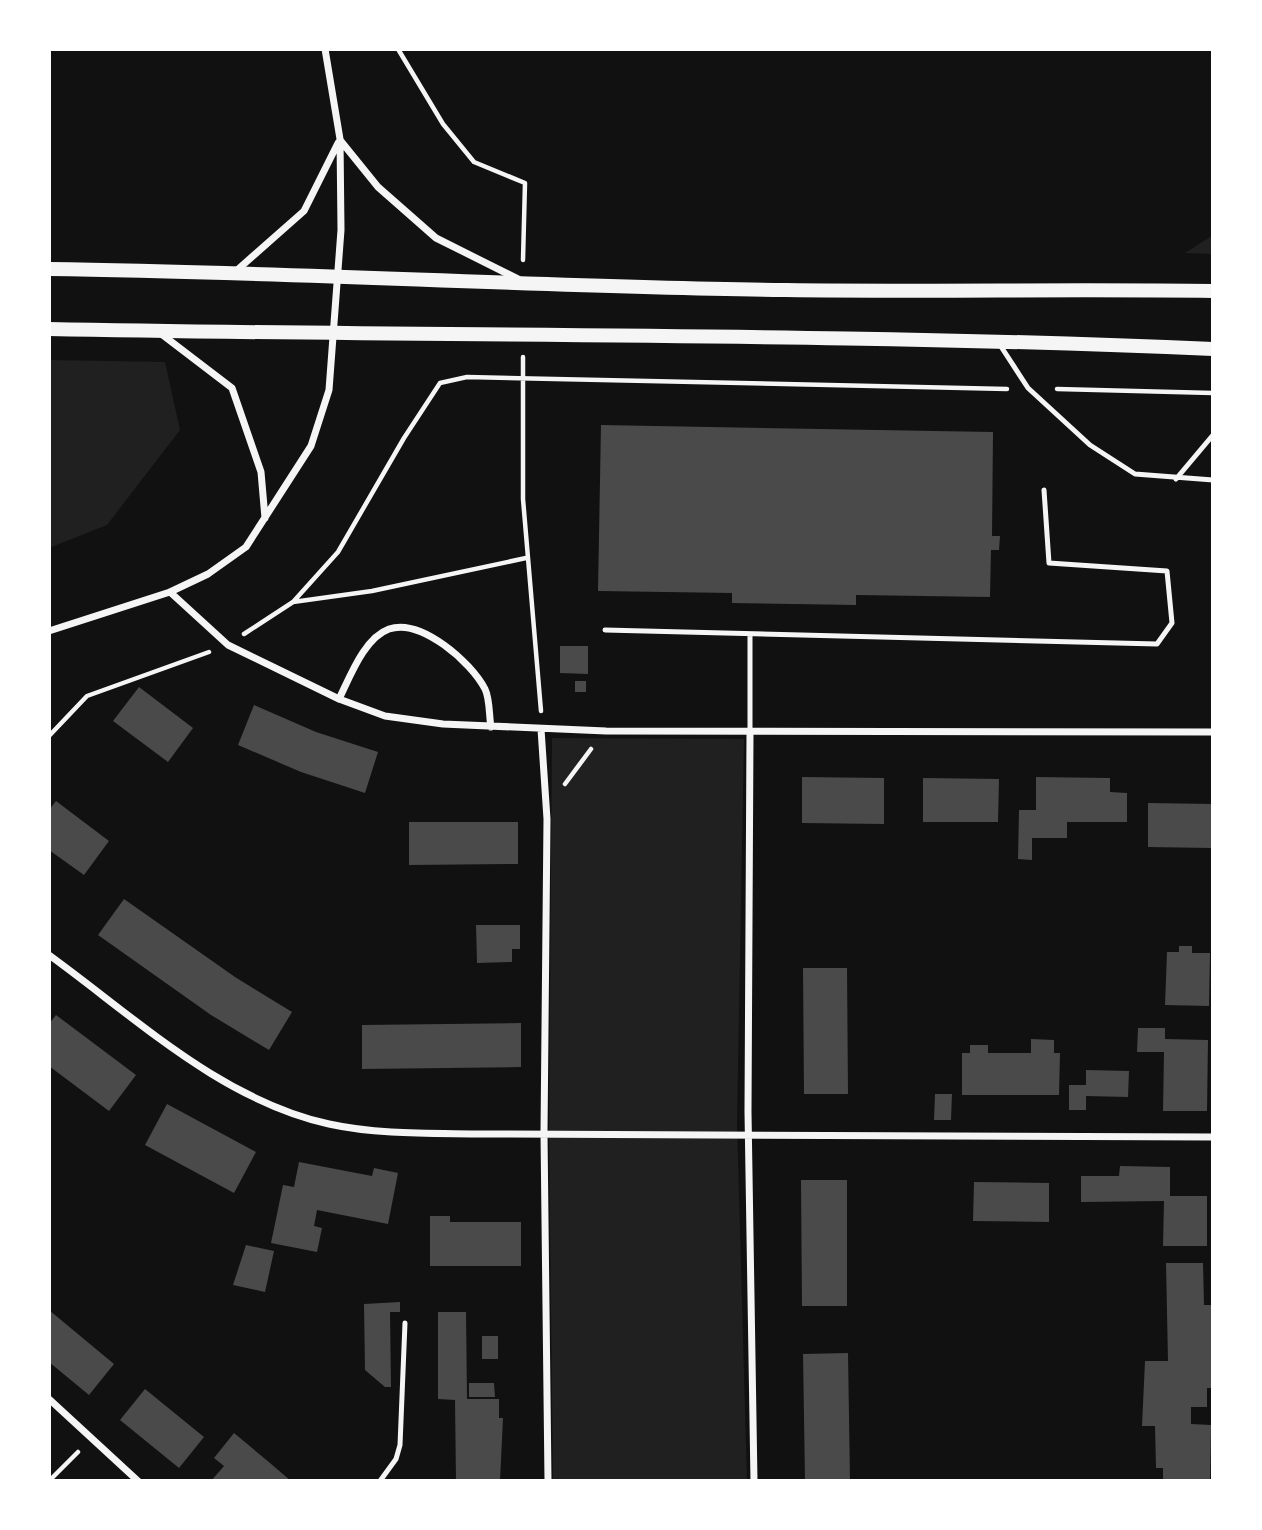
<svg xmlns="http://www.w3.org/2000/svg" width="1262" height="1530" font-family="'PT Serif',serif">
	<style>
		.green { fill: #202020 }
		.building { fill: #4a4a4a }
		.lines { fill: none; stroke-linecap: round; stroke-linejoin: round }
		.path { stroke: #f5f5f5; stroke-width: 4.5 }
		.service { stroke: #f5f5f5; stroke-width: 5 }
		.minor { stroke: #f5f5f5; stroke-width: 7 }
		.secondary { stroke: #f5f5f5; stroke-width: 14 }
	</style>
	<rect width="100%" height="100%" fill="#111"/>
	<path class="green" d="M1213,235V254L1185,253Z
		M49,360L165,362L180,430L107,525L49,548Z
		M552,738L744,739L737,1123L747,1481H553L549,1136Z"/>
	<path class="building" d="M601,425L993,432L992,536H1000L999,550H991L990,597L856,595V605L732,603V593L598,591Z
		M560,646H588V674L560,673Z
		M575,681H586V692H575Z
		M139,687L193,728L168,762L113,721Z
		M254,705L316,732L378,752L365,793L301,772L238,745Z
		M802,777L884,778V824L802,823Z
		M1036,777L1110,778V792L1127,793V822H1067V838H1032V860L1018,859L1019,810H1036Z
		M923,778L999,779L998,822H923Z
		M56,801L109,841L84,875L49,850V810Z
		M1148,803L1213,804V848L1148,847Z
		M409,822H518V864L409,865Z
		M124,899L235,977L292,1012L269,1050L211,1015L98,935Z
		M476,925H520V949H512V962L477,963Z
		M1179,946H1192V953H1210L1209,1006L1165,1005L1167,952H1179Z
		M803,968H847L848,1094H804Z
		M56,1015L136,1075L109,1111L49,1066V1024Z
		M521,1023V1067L362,1069V1025Z
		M1138,1028H1165V1039L1208,1040L1207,1111H1163L1164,1052H1137Z
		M1031,1039L1054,1040V1053H1060L1059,1095H962V1053H970V1045H988V1053H1031Z
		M1086,1070L1129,1071L1128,1097L1086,1096V1110H1069V1085H1086Z
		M935,1094H952L951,1120H934Z
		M167,1104L256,1152L234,1193L145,1145Z
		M299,1162L372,1176L374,1168L398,1173L388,1224L317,1210L314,1226L322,1228L317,1252L271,1243L283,1185L294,1187Z
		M1120,1166L1170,1167V1196H1207V1246H1163L1164,1201L1081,1202V1176H1119Z
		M801,1180H847V1306H802Z
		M974,1182L1049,1183V1222L973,1221Z
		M430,1216H450V1222H521V1266H430Z
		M246,1245L274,1251L265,1292L233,1285Z
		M1166,1263H1203L1204,1305H1212V1388H1207V1407H1191V1424L1211,1425L1210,1481H1163V1468H1156L1155,1426H1142L1145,1361H1168Z
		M400,1302V1312H390L391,1387H385L365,1370L364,1304Z
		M49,1310L114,1364L89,1395L49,1362Z
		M438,1312H466L467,1399H499V1418H503L500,1481H456L455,1400L438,1399Z
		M482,1336H498V1359H482Z
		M848,1353L850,1481H805L803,1354Z
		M469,1383H494L495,1397H469Z
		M145,1389L204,1437L179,1468L120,1420Z
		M234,1433L270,1463L291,1481H211L224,1466L214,1458Z"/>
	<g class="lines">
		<path class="path" d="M398,49L443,124L474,162L525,183L523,260
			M523,357V499L541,711
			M1057,389L1213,393
			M293,602L372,591L526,558
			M244,634L293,602L338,552L404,438L440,383L467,377L1007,389
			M49,736L87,696L209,652
			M565,784L591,749
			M49,1481L78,1452"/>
		<path class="service" d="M1000,345L1028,388L1090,445L1135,474L1213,480
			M1176,479L1213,435
			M605,630L1157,644L1172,623L1167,571L1049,563L1044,490
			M750,634V732
			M380,1481L396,1459L400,1445L405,1323"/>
		<path class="minor" d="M340,140L378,187L436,238L518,279
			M236,271L304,211L338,143
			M160,333L232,388L261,472L265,518
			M170,592L228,645L339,699L385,716L443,724L606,731L1213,732
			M49,631L170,592L208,574L246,547L311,446L329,390L341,230L340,139L325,49
			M339,699C350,677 364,638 389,629C421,618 471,662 485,689C490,699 489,716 491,727
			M541,729L547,819L544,1133L548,1481
			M750,733L748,1112L754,1481
			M49,955C136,1018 221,1100 329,1124C379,1135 433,1133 483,1134L1213,1137
			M49,1399L138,1481"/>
		<path class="secondary" d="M49,269C295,272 540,287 786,290C928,292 1071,289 1213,291
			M49,329C437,337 825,332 1213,349"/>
	</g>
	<rect width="1262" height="1530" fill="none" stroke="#ffffff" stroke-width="102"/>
</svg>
